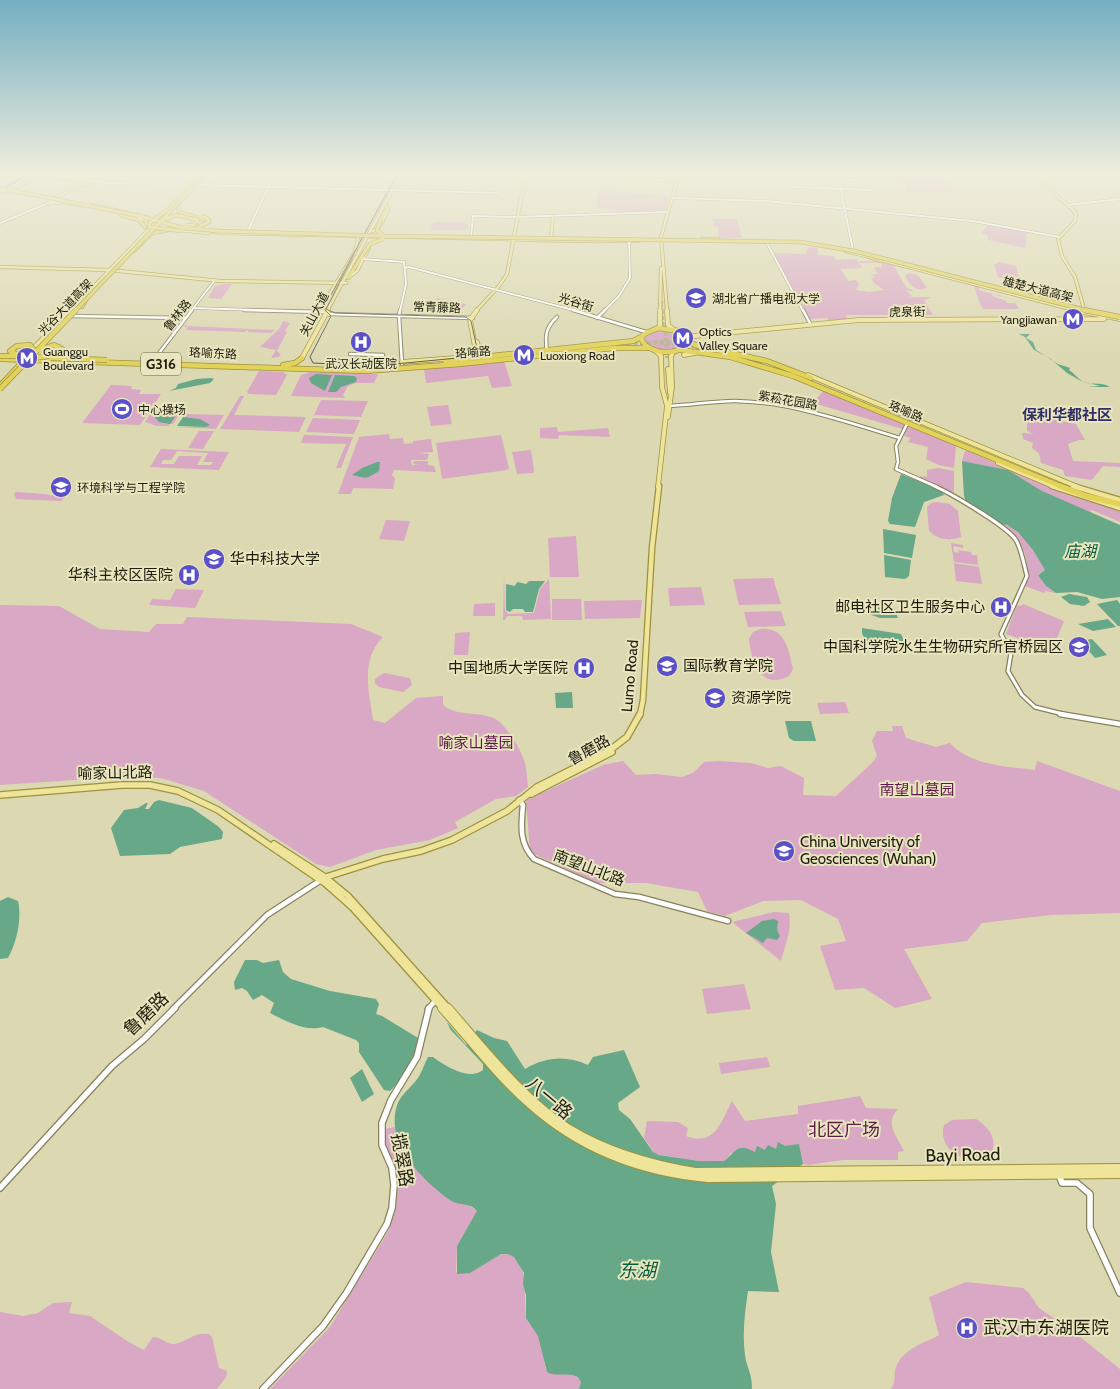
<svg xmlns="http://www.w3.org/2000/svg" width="1120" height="1389" font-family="Cabin,'Noto Sans SC',sans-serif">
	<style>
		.green { fill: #d8a8c4; fill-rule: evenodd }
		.water { fill: #66a888 }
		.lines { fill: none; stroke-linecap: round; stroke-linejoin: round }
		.minor-tunnel { stroke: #b6b290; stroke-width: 2; stroke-dasharray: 2 1; stroke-linecap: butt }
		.major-tunnel-far1 { stroke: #b6b290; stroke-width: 2.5; stroke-dasharray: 2.5 1; stroke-linecap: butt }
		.major-tunnel { stroke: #b6b290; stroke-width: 4; stroke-dasharray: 4 2; stroke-linecap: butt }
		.highway-tunnel { stroke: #b6b290; stroke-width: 4.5; stroke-dasharray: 4.5 2; stroke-linecap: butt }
		.minor-far4-casing { stroke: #87825e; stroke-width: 3 }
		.minor-far3-casing { stroke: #87825e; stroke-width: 4.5 }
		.minor-far2-casing { stroke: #87825e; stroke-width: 5.5 }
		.minor-far1-casing { stroke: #87825e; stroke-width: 7 }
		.minor-casing { stroke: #87825e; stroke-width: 8 }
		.major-far4-casing { stroke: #9d923d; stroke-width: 4 }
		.major-far3-casing { stroke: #9d923d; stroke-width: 5.5 }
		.major-far2-casing { stroke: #9d923d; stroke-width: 7 }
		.major-far1-casing { stroke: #9d923d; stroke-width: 8 }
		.major-casing { stroke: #9d923d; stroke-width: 10 }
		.highway-far2-casing { stroke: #9d923d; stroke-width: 4.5 }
		.highway-far1-casing { stroke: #9d923d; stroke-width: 6 }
		.highway-casing { stroke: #9d923d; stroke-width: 8 }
		.minor-far4 { stroke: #fff; stroke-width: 2 }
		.minor-far3 { stroke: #fff; stroke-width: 2.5 }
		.minor-far2 { stroke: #fff; stroke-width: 3 }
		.minor-far1 { stroke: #fff; stroke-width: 4.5 }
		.minor { stroke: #fff; stroke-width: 5.5 }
		.major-far4 { stroke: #eee49a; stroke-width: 2.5 }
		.major-far3 { stroke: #eee49a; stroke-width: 4 }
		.major-far2 { stroke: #eee49a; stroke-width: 4.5 }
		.major-far1 { stroke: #eee49a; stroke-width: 5.5 }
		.major { stroke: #eee49a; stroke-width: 8 }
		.highway-far2 { stroke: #e2d257; stroke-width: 3 }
		.highway-far1 { stroke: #e2d257; stroke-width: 4.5 }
		.highway { stroke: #e2d257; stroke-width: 5.5 }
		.tram { stroke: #5c5943; stroke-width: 1 }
		.rail-casing { stroke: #5c5943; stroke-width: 2.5 }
		.rail { stroke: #e9e5be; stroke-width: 1; stroke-dasharray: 2; stroke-linecap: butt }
		.major-bridge-casing { stroke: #9d923d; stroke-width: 4; stroke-linecap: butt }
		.highway-bridge-far1-casing { stroke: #9d923d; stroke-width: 4.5; stroke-linecap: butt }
		.highway-bridge-casing { stroke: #9d923d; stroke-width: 6; stroke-linecap: butt }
		.major-bridge { stroke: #eee49a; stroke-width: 2.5 }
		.highway-bridge-far1 { stroke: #e2d257; stroke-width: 3 }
		.highway-bridge { stroke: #e2d257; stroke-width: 4.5 }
		.labels { text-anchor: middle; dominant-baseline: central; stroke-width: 4; stroke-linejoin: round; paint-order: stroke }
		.far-street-label { font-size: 12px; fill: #1e1c0e; stroke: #e9e5be }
		.far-poi-label { font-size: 12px; fill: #1e1c0e; stroke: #e9e5be; text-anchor: start }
		.shield { fill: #e9e5be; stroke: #5b5843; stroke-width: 1 }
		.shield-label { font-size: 14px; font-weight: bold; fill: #1e1c0e }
		.far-quarter-label { font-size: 15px; font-weight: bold; fill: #312e69; stroke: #e9e5be }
		.poi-label { font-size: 15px; fill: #1e1c0e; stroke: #e9e5be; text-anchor: start }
		.street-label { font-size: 15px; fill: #1e1c0e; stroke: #e9e5be }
		.park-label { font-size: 15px; fill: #5e1949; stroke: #e9e5be }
		.water-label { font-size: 16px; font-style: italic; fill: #035d3e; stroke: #e9e5be }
		.near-street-label { font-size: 18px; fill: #1e1c0e; stroke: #e9e5be }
		.near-park-label { font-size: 18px; fill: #5e1949; stroke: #e9e5be }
		.near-poi-label { font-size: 18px; fill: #1e1c0e; stroke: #e9e5be; text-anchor: start }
		.near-water-label { font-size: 19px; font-style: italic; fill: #035d3e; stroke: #e9e5be }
	</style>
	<rect width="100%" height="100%" fill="#dcd8b1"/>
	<path class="green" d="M880,174H939L955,193L905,191L906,184L894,182V178L879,176Z
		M601,190L669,196L665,210L616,212L615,209L598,208C596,201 595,195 601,190Z
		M712,219H737L742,238H719L718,228L714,226Z
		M441,222H463L469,226L464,230H433L431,228L432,224Z
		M988,224L1027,231L1025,248L988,240V236L981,233Z
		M808,247L818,248V255L833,256L836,260L857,259L862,268L841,269L848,281L856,280L859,284L856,290L869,292L884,290L875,284L871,278H875L874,276L869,275L877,274L874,267H882L881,263H860L859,261H879L897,266H894L906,287L914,291H906L912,296L910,297H931L924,301L933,315H920L918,317L916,315H904L898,312L899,315H846L847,319L830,321L827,318L810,319L772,253L806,254Z
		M1000,262L1016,266L1019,279L1009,281L998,277L994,265Z
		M908,273L918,275L927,288C916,293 910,285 905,276Z
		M224,284H232L221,299L208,298L215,286Z
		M974,285H978L979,290L1002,296L1001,297L993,294L992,296L1007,301L1006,303H1015L1019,309H983C978,301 976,291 974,285Z
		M437,298L466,304L461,311L427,309Z
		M283,321L290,323L285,331L287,332L277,351L281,355L278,357L271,358L276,350L260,347L280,328Z
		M185,325L188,326L275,330L271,333L248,332V330L245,332L186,330L188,327H184Z
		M663,330L679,333L685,339V343C674,353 653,354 644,340L647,335Z
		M504,361L512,386L492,388L488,376L426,383L424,369Z
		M259,371L283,372L287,375L276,395L249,394L247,392Z
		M310,372L374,374H378L374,383H356L348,386L343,395L345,398L291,396L301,375Z
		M111,385L132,386L131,389L141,390L139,394H161L140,425L82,423Z
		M824,390L956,446L954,468L939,465L926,459L928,447L908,442L911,438L904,436L906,430L813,403Z
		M240,396H244L234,415L306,417L299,432L220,429Z
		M321,400L368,401L361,417L314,415Z
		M448,405L452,424L431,426L427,407Z
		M167,407H184L173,424H168L170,425L169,426H160L161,424L159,426C154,426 151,423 145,422L153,410Z
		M185,414L224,415L216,429L176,427H206L200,419L183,417Z
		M1027,414L1076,424L1085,440H1079L1068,444L1073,461L1120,463V467L1103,466L1092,480L1065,476L1063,470L1041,463L1039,453L1032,448L1033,443L1023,439L1022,433L1034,434L1027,431Z
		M313,418L360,420L354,434L306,432Z
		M557,427L558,432L608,428L610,437L559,435L558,439L540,438V428Z
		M199,431H214L203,449L188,448Z
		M389,434L390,439L403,438L404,444L413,443V441L431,439L433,452L418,453L429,454L427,460H411L412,465H419L413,464L414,461H428V465L434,466L436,472L394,470L392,475L395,479L393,489L353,488L351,494H338L359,437Z
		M304,435L353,437L341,468H336L346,444L301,443Z
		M501,435L509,468L507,470L442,479L436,443Z
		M161,449L229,452L219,470L150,467ZM177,451L208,453L203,462H213L211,465H197L202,456H179L174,464H161L163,460H171Z
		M531,450L534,470L533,473L517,474L512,452Z
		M965,451H968L1062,492L1120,509V522L1092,510L1090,512L1083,510L1042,491L1008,470L962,461Z
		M938,468L954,471V493L920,479V476L927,477V470Z
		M15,492C32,493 44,493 64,498L61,501L15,499L16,497L14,496Z
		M937,502L950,504L958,511L961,537C950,541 938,540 929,531L927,507L931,503Z
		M386,520L410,521L404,541L379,539Z
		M998,524C1021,524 1035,553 1045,570L1038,574L1046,586L1056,593L1045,591L1044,593L1025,586C1030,572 1027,551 1017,539C1012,533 1004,528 998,524Z
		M576,536L579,577H550L548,538Z
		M951,543L963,545V548L953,546L954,552L959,553L958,550L971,552L972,555H977L978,565L954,562Z
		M954,563L979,567L982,584L956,581Z
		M504,576L505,610L508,614L534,613L540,589L549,579L551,619L523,620L522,616H507L505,620H503Z
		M773,578L781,604L739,605L733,579Z
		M701,587L705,605L670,606L668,588Z
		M176,589L204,590L195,608L149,605L152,599L170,600Z
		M552,599H581L582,620H552Z
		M642,600L640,618L585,619L584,601Z
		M495,603V616H473L474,604Z
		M1023,604L1064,621L1055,643L1039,646L1006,634L1017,605L1021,606Z
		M0,605L59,606L100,629L149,632L156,624H183L187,617L351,624L383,637C360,659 369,692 373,720L385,723L416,698L443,696V705C456,716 477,712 491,717C505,721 521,750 525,763C527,771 527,779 528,787L516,796L496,799L455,822L458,828L430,840L376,850L330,867L316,864L204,791L161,778L120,777L0,785Z
		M781,611L786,626L748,627L744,612Z
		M760,629C786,627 788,649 793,669L789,676C760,691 751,660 749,639L753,632Z
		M470,632L468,655H454L455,633Z
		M384,673L410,678L412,685L403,692L379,687L375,683V679Z
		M845,702L849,713L820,714L817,703Z
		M892,726H902L906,738L936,747L950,743C971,766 1006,766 1035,770L1037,761L1120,791V913L1051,915L982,923L967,941L904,949L932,999L895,1008L864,988L835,990L820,946L846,941L838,919L801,900L763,901L725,916L707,911L698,892L646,883H597L530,852L526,800L603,765L623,761L636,775L656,774L682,777L693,773L704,762L719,761L751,763L768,768L781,766L804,778L803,795L836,796L872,763L877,756L872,741L877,731H893Z
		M774,912L789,913C792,930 785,945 781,961L732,922Z
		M744,984L751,1009L707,1014L702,989Z
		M767,1057L770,1067L721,1074L719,1063Z
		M860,1096L866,1108L898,1109C884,1123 897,1137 904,1151L898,1152V1160H843L808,1165L803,1164L799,1144L766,1151L757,1147L755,1152L731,1153L725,1161H699L655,1154L644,1138L647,1121L678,1122L688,1128L686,1136C716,1147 721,1121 732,1101L745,1121L798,1114V1106Z
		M976,1119C989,1127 999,1140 990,1155C968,1166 937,1152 944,1125L952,1120Z
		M395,1127L406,1156L435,1187L478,1211L457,1246L456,1272C475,1280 500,1242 514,1257C530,1274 523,1295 526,1315C527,1322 533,1326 536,1331C544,1343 542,1359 547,1372L565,1373L578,1377L581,1382L579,1389H270L330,1327L388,1232L396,1209L397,1182L394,1167L386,1146L384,1129Z
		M966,1282L1023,1288L1029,1293L1039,1308L1074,1332L1120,1369V1389H891C897,1381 893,1374 896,1367C904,1348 923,1344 939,1335C935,1322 933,1310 929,1297Z
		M72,1302L69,1313L90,1316L127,1341L144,1350L153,1337C162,1337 166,1345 175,1344C189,1341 193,1332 209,1334L212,1337L219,1368L227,1371L226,1377L217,1389H0V1312L23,1316L38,1313L53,1303Z"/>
	<path class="water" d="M1019,334H1030L1026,338L1033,342L1036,350L1058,364L1070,368L1069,370C1074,373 1077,378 1082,381C1091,386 1101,381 1110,387H1088L1100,386L1081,381L1067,373L1051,359L1034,350L1025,337Z
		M316,374L332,375L325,391L311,383L309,378Z
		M335,375L354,376L357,378L356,382L341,387L336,392H328Z
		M211,378L214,379L210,383L169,391L176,388L178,384L197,379Z
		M156,410H165L175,417L170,424L159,422L153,415Z
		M183,417L200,419L210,425L206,427L177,426Z
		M962,461L1008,470L1042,491L1120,525V597L1102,599L1077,592L1056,593L1046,586L1038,575L1045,570L1033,550L1018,532L1007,525L998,524L966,502L964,496Z
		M377,462H380L379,471C365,479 369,479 352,475L362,468Z
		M901,474L941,490L944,495L924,502L915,527L890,524L888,521L892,498Z
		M883,529L916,535L912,558L884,553Z
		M884,555L911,560L909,576L905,579L885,577Z
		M529,581H545L539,589L533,612H525L523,609H513L510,612L506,610V584L515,586L517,582L526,584Z
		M1069,594L1087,597L1090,602L1084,606L1070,604L1061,597Z
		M1117,600L1120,604V626H1118L1097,604Z
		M873,607L894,608L898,618H880L869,614L867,610Z
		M1108,619L1116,627L1093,631L1078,624Z
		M862,628L901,634L905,643L898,645L867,644L862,633Z
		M1092,639L1107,655L1095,658L1080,641Z
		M572,692L573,708H556L555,693Z
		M785,721H811L816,741H794L789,738Z
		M159,800L192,808L219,827L223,832L222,839L180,847L170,854L120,856L111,828L124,810L138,808L146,803H148L145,809H149L154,802Z
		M8,897L18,901C22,918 17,942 8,958L0,959V901Z
		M774,919L778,921L777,930L780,936L777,940L767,938L763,943L746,933L762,921Z
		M245,960H257L263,963L279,960L283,972L291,979L330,991L376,999L379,1004L376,1014L382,1016L418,1038C418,1058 404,1078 390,1091L384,1090L359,1052V1043L356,1040L323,1027C305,1032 286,1021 270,1013L274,1003L262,995L253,1000L247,991L242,988L235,990L234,982Z
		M447,1022L466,1045L477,1030L494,1038L507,1041L525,1069C546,1057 565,1055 588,1065L593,1057L624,1050L640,1087L618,1103L619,1110L630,1119L653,1152L659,1155L699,1161H724C737,1151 737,1142 755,1152L757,1146L765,1150L768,1145L776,1149L778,1142L785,1146L799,1144L803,1164L772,1186L776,1204L771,1252L779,1292L748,1291C745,1312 742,1333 745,1355C747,1369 752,1372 752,1389H579L581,1382L578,1377C567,1372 555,1377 547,1372L538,1336L526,1318V1295L523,1284L524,1273L514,1257L508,1254H501L470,1273L457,1274V1246L477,1211C470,1202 458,1206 450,1200C423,1181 387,1145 396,1109C399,1095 410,1089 418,1078C422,1072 424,1064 428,1057H433C445,1066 469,1081 483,1070V1064L450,1029Z
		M362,1069L374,1094L362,1102L350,1078Z"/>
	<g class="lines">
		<path class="minor-tunnel" d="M34,174L45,175
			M42,174L57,176"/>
		<path class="major-tunnel-far1" d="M662,301V311"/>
		<path class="major-tunnel" d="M662,310L663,330
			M666,326L667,358"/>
		<path class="highway-tunnel" d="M627,344L662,342L699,347
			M696,348L720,353
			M732,355L746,359"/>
		<g class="minor-far4-casing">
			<path id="minor-far4" d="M814,174L839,181L867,179
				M57,176L66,177
				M65,178L106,183L165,184
				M839,181L853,250
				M197,185L498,193
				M792,187L872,190
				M674,198L766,201L973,221L1059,237
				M1068,205L1120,199
				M0,223L58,199
				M249,229L268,187L278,174
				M471,237L473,216L515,217L668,212
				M767,243L803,311
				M362,259L404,262L406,284L400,311
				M405,268L409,267L577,311
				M193,308L285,311
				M191,311L215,280
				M604,311L619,296L630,278L629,241"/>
		</g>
		<g class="minor-far3-casing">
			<path id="minor-far3" d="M244,310L324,312
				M400,310L399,316L402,364
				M573,310L646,332
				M803,310L811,325
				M329,314L473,318
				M71,316L185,318
				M597,318L605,310
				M547,352C545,336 545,328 557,317
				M350,354L383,355L380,368
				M153,361L192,310
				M670,406C692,405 713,401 735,401C792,402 846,422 900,438
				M908,422L896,446L898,462L896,469L937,487"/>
		</g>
		<g class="minor-far2-casing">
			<path id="minor-far2" d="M934,486C950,493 1011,528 1017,542C1022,552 1024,565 1027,576L1001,634L1011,653L1008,671L1022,695L1035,707L1067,715"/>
		</g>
		<g class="minor-far1-casing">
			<path id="minor-far1" d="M1060,714L1120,724
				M519,800L523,805C521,826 519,843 534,859L615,894L639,897L728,921
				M173,1009L267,915L321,880
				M428,1009L436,1000"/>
		</g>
		<g class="minor-casing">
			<path id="minor" d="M1059,1175L1062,1183H1077L1090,1194V1228L1120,1293
				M0,1188L112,1066L144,1039L175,1008
				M263,1389L323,1326L347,1292L387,1224L392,1208L394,1185L392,1168L382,1145V1123L391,1100L417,1057L429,1008"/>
		</g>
		<g class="major-far4-casing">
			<path id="major-far4" d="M546,174L678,181
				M1040,174C1040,188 1068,201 1076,214L1075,221L1058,239L1062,256L1075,277L1084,309
				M41,175L87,182L55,198
				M0,180L9,174
				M86,186L109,174
				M10,190L43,174
				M4,191L18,193
				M45,204L63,202L84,206
				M92,205L147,217
				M125,214L178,230L209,233
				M373,231L379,228L388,210L386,205
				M220,233L539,240
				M551,238L553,216
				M597,241H639
				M846,251L1078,311
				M0,267L109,270L221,281L346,283
				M348,278L357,271L369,248
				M70,311L191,186
				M323,311V305L355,252L358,238
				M327,311L401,174
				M476,311L499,286L507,274L521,199L529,174
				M660,311L661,268
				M667,311L661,237L679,174"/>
		</g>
		<g class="major-far3-casing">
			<path id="major-far3" d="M323,310L329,314
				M477,310L470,320L477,357
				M667,310L668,325L674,330
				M1074,310L1120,319
				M656,329L660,326V310
				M685,335L694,336L859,320L1104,319
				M477,342L481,357
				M656,351L661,356L662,387L667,406L658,487
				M30,352L71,310
				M684,355L695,353
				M302,358L328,310
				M402,362L469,357L476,352
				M668,369L670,393
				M808,375L1078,487
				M668,417L672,387L671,356L674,351
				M998,463L1055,487"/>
		</g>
		<g class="major-far2-casing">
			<path id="major-far2" d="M1052,486L1120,508
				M1073,486L1120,500
				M640,715L643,700L652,548L659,486"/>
		</g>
		<g class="major-far1-casing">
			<path id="major-far1" d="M531,794L612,752
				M0,795L122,785H150L178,791L218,810L326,884L353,908L443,1009
				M274,844L325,877L348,896L449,1009
				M323,878L383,859L421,851L452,840L507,811L537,787L610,750L627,737L640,714"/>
		</g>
		<g class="major-casing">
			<path id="major" d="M442,1008C471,1040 497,1075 529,1103C580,1149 641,1172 708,1178L1120,1174
				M448,1008C485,1050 521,1098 569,1129C607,1152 652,1165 695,1172L1120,1168"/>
		</g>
		<g class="highway-far2-casing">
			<path id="highway-far2" d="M188,189L203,174
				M178,206V210L181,213L209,221
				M121,215L139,220L145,227
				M381,219L387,208L386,205
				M168,227L224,233
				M289,235H303
				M702,239H718
				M535,240L602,241
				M134,251L152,233L168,230
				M867,256L882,261
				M348,278L362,256
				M82,307L86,300"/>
		</g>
		<g class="highway-far1-casing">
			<path id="highway-far1" d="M658,328L679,331L688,340C684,358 644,355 641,337L646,333Z
				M689,341L695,345L767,361L811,378
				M681,350L730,357L793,376L1063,487
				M0,359L365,371L460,364L614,348H648
				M445,361L633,341L641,337
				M283,365L295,363L302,358
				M0,386L24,360"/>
		</g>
		<g class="highway-casing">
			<path id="highway" d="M1060,486L1086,496L1120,504"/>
		</g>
		<use href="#minor-far4" class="minor-far4"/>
		<use href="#minor-far3" class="minor-far3"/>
		<use href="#minor-far2" class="minor-far2"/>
		<use href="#minor-far1" class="minor-far1"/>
		<use href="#minor" class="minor"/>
		<use href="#major-far4" class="major-far4"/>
		<use href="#major-far3" class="major-far3"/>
		<use href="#major-far2" class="major-far2"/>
		<use href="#major-far1" class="major-far1"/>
		<use href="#major" class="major"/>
		<use href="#highway-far2" class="highway-far2"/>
		<use href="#highway-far1" class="highway-far1"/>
		<use href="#highway" class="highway"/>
		<path class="tram" d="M361,240L326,309L335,313L466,317L471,321L478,353L468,357L374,366L313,363L310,357L331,316L325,310V306Z
			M361,240L397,174
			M361,240L398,174"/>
		<g class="rail-casing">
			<path id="rail" d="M0,190L29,174"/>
		</g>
		<use href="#rail" class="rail"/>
		<g class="major-bridge-casing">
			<path id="major-bridge" d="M0,190L4,191"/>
		</g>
		<g class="highway-bridge-far1-casing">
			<path id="highway-bridge-far1" d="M0,188L139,216
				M167,210L150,223L149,227L182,231
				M143,217L183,228L219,231L383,236L800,242L854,251L1089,311
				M165,219L176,215L198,220L194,225L185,226
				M381,219L377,230L383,235
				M196,228L209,222L208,219L201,216
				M362,256L370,244L383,239
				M75,311L206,174"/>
		</g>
		<g class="highway-bridge-casing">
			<path id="highway-bridge" d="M1084,310L1120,317
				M28,355L33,349L30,345L17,346L10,351C24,360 49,360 62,349L54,345L40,350
				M0,356H16
				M51,358L107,360
				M0,389L76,310"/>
		</g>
		<use href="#major-bridge" class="major-bridge"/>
		<use href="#highway-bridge-far1" class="highway-bridge-far1"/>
		<use href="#highway-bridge" class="highway-bridge"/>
	</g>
	<linearGradient id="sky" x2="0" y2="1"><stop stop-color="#74afc2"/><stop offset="0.47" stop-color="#efeddc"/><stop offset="1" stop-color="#efeddc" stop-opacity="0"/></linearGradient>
	<rect width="1120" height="368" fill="url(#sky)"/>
	<defs>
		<g id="university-disc" transform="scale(1.125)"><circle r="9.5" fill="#5b50c8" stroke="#e9e5be"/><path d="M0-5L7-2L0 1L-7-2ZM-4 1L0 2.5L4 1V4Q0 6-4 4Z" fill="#fff"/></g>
		<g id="metro-disc" transform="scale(1.125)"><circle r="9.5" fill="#5b50c8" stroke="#e9e5be"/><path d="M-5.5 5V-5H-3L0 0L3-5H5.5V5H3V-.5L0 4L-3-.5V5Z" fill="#fff"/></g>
		<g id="hospital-disc" transform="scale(1.125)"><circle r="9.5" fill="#5b50c8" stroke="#e9e5be"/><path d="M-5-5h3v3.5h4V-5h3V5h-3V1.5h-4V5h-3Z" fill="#fff"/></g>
		<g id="stadium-disc" transform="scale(1.125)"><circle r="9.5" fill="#5b50c8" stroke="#e9e5be"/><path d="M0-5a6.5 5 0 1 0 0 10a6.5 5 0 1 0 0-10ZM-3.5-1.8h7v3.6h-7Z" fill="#fff"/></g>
	</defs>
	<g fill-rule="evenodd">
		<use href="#university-disc" x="696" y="298"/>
		<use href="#metro-disc" x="1073" y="319"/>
		<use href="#metro-disc" x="683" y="338"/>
		<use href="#hospital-disc" x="361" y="342"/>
		<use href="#metro-disc" x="524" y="355"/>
		<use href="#metro-disc" x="27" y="358"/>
		<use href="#stadium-disc" x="122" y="409"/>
		<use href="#university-disc" x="61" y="487"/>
		<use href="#university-disc" x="214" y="559"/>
		<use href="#hospital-disc" x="189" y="575"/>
		<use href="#hospital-disc" x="1001" y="607"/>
		<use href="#university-disc" x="1079" y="647"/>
		<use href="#university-disc" x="667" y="666"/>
		<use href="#hospital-disc" x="584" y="668"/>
		<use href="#university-disc" x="715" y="698"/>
		<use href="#university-disc" x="784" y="851"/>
		<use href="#hospital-disc" x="967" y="1328"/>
	</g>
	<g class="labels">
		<g class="far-street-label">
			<text transform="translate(1038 289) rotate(14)">雄楚大道高架</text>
			<text transform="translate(576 302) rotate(17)">光谷街</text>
			<text transform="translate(65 307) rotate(-46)">光谷大道高架</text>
			<text transform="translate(437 307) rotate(2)">常青藤路</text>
			<text x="907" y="311">虎泉街</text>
			<text transform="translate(314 314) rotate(-62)">关山大道</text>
			<text transform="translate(177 315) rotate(-52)">鲁林路</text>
			<text transform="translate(473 352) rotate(-5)">珞喻路</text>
			<text transform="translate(213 353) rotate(3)">珞喻东路</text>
			<text transform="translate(788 400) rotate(10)">紫菘花园路</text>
			<text transform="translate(906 411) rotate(23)">珞喻路</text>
		</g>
		<g class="far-poi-label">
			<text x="712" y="298">湖北省广播电视大学</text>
			<text x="1057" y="319" text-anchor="end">Yangjiawan</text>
			<text x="699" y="331">Optics<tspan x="699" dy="14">Valley Square</tspan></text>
			<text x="43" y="351">Guanggu<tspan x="43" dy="14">Boulevard</tspan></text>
			<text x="540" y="355">Luoxiong Road</text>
			<text x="361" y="363" text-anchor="middle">武汉长动医院</text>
			<text x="138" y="409">中心操场</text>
			<text x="77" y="487">环境科学与工程学院</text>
		</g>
		<rect class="shield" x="141" y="352.5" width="40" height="23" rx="4"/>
		<g class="shield-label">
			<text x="161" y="364">G316</text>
		</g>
		<g class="far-quarter-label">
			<text x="1067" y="415">保利华都社区</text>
		</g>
		<g class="poi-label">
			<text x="230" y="559">华中科技大学</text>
			<text x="173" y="575" text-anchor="end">华科主校区医院</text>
			<text x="985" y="607" text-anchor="end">邮电社区卫生服务中心</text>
			<text x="1063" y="647" text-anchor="end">中国科学院水生生物研究所官桥园区</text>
			<text x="683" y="666">国际教育学院</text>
			<text x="568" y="668" text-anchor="end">中国地质大学医院</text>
			<text x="731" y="698">资源学院</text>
			<text x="800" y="842">China University of<tspan x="800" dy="17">Geosciences (Wuhan)</tspan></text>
		</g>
		<g class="street-label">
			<text transform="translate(630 676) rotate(-85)">Lumo Road</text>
			<text transform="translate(589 750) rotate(-29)">鲁磨路</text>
			<text transform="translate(115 773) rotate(-1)">喻家山北路</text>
			<text transform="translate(589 868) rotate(21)">南望山北路</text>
		</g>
		<g class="park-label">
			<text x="476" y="743">喻家山墓园</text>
			<text x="917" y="790">南望山墓园</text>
		</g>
		<g class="water-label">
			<text x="1080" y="551">庙湖</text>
		</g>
		<g class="near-street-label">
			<text transform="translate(146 1014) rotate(-44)">鲁磨路</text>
			<text transform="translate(549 1098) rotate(40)">八一路</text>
			<text transform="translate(963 1155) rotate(-1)">Bayi Road</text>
			<text transform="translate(402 1160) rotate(80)">揽翠路</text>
		</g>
		<g class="near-park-label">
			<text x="844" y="1130">北区广场</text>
		</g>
		<g class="near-poi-label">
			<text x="983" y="1328">武汉市东湖医院</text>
		</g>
		<g class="near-water-label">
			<text x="637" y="1270">东湖</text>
		</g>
	</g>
</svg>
